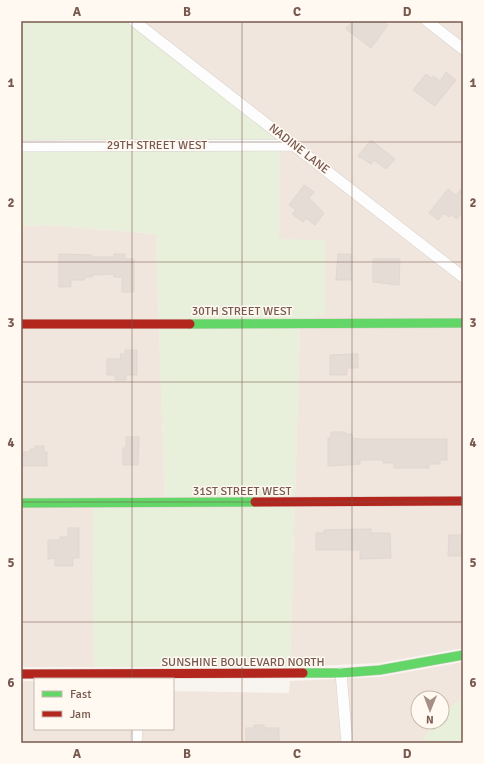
<svg xmlns="http://www.w3.org/2000/svg" width="484" height="764" font-family="Signika,sans-serif">
	<style>
		.residential { fill: #f1e6dd }
		.green { fill: #e8efda }
		.building { fill: #e5dcd6; stroke: #e1d7d1 }
		.lines { fill: none; stroke-linecap: round; stroke-linejoin: round }
		.street-casing { stroke: #d8d1cd; stroke-width: 12 }
		.fast-casing { stroke: #d8d0cb; stroke-width: 10 }
		.jam-casing { stroke: #d8d0cb; stroke-width: 10 }
		.street { stroke: #fefdfd; stroke-width: 11 }
		.fast { stroke: #63d668; stroke-width: 9 }
		.jam { stroke: #b3261e; stroke-width: 9 }
		.grid { fill: none; stroke: #78594e; stroke-width: 1; stroke-opacity: 0.55 }
		.labels { text-anchor: middle; dominant-baseline: central; stroke-width: 3; stroke-linejoin: round; paint-order: stroke }
		.street-label { font-size: 12px; fill: #78594e; stroke: #fff9f2 }
		.neatline { fill: none; stroke: #78594e; stroke-width: 1.5 }
		.grid-label { font-size: 13px; text-anchor: middle; font-weight: bold; fill: #78594e }
	</style>
	<rect width="100%" height="100%" fill="#f8f4ef"/>
	<path class="residential" d="M128,21H463V648L379,663L290,667L300,322L325,240H279L280,135Z
		M46,225L156,234L165,507L93,506L94,667H21V226Z
		M463,662V697L442,715V698H418V722H434L421,743H21V681H35V729H173V691L289,693L290,681L380,677Z"/>
	<path class="green" d="M21,21H128L280,135L279,239L325,240L326,314L300,322L290,667H94L93,506L165,507L156,234L46,225L21,226Z
		M463,697V743H421L434,722H442V715Z"/>
	<path class="building" d="M352,21H383L388,25L371,48L346,29Z
		M446,72L456,80L435,106L413,90L426,74L431,78L433,76L440,81Z
		M371,140L395,159L386,169L374,160L371,164L358,156Z
		M304,185L314,192L309,198L324,213L315,225L306,218L303,222L292,214L296,210L289,205Z
		M463,187V211L457,219L451,215L449,217L444,213L438,220L429,213L448,189L456,195Z
		M59,254L92,255V257H114V254H125V259H134V292H122V277H114V274L92,275V277H85V280H71V287H59Z
		M338,254H351V280H336Z
		M373,259H400L399,285L373,282Z
		M125,350H137V375H126V380H115V375H107V359H121L120,354H125Z
		M358,354V368H347V375H330V355Z
		M331,432H345V434H352V438L360,439H447V460H440V464H429V468H394V463H383V460H360V464L328,466V438H331Z
		M126,437H139L138,465H123V448H126Z
		M35,446H44V452H47V466H21V452H30V449H35Z
		M68,528H79V558H73V566H55V558L48,559V540H60V537H68Z
		M371,529V533H390L391,558L360,559V550H316V533H324V530Z
		M449,535H463V556H448Z
		M254,725H264V728H279V743H246V728H254Z"/>
	<g class="lines">
		<g class="street-casing">
			<path id="street" d="M134,21L463,277
				M427,21L463,49
				M21,146L293,145
				M341,673L347,743
				M136,743L137,729"/>
		</g>
		<g class="fast-casing">
			<path id="fast" d="M190,324L463,323
				M21,503L255,502
				M303,673H341L380,670L463,655"/>
		</g>
		<g class="jam-casing">
			<path id="jam" d="M21,324H190
				M255,502L463,501
				M21,674L303,673"/>
		</g>
		<use href="#street" class="street"/>
		<use href="#fast" class="fast"/>
		<use href="#jam" class="jam"/>
	</g>
	<path class="grid" d="M132,21V679M242,21V743M352,21V743M21,142H463M21,262H463M21,382H463M21,502H463M21,622H463M132,729V743"/>
	<g class="labels">
		<g class="street-label">
			<text x="157" y="145">29TH STREET WEST</text>
			<text transform="translate(299 149) rotate(38)">NADINE LANE</text>
			<text x="242" y="311">30TH STREET WEST</text>
			<text x="242" y="491">31ST STREET WEST</text>
			<text x="243" y="662">SUNSHINE BOULEVARD NORTH</text>
		</g>
	</g>
	<rect width="484" height="764" fill="none" stroke="#fff9f2" stroke-width="44"/>
	<rect x="34" y="678" width="140" height="52" fill="#fff9f2" stroke="#c9b9b0"/>
	<rect x="42" y="691" width="20" height="6" fill="#63d668" stroke="#c9b9b0"/>
	<text x="70" y="698" font-size="12" fill="#78594e">Fast</text>
	<rect x="42" y="711" width="20" height="6" fill="#b3261e" stroke="#c9b9b0"/>
	<text x="70" y="718" font-size="12" fill="#78594e">Jam</text>
	<g transform="translate(430 710) rotate(181)"><circle r="19" fill="#fff9f2" stroke="#c9b9b0"/>
	<path d="M0-3L7 15L0 10L-7 15Z" fill="#a58f86"/>
	<text y="-6" font-size="11" font-weight="bold" text-anchor="middle" fill="#78594e">N</text>
	</g>
	<rect x="22" y="22" width="440" height="720" class="neatline"/>
	<g class="grid-label">
		<text x="77" y="16">A</text>
		<text x="187" y="16">B</text>
		<text x="297" y="16">C</text>
		<text x="407" y="16">D</text>
		<text x="11" y="87">1</text>
		<text x="473" y="87">1</text>
		<text x="11" y="207">2</text>
		<text x="473" y="207">2</text>
		<text x="11" y="327">3</text>
		<text x="473" y="327">3</text>
		<text x="11" y="447">4</text>
		<text x="473" y="447">4</text>
		<text x="11" y="567">5</text>
		<text x="473" y="567">5</text>
		<text x="11" y="687">6</text>
		<text x="473" y="687">6</text>
		<text x="77" y="758">A</text>
		<text x="187" y="758">B</text>
		<text x="297" y="758">C</text>
		<text x="407" y="758">D</text>
	</g>
</svg>
